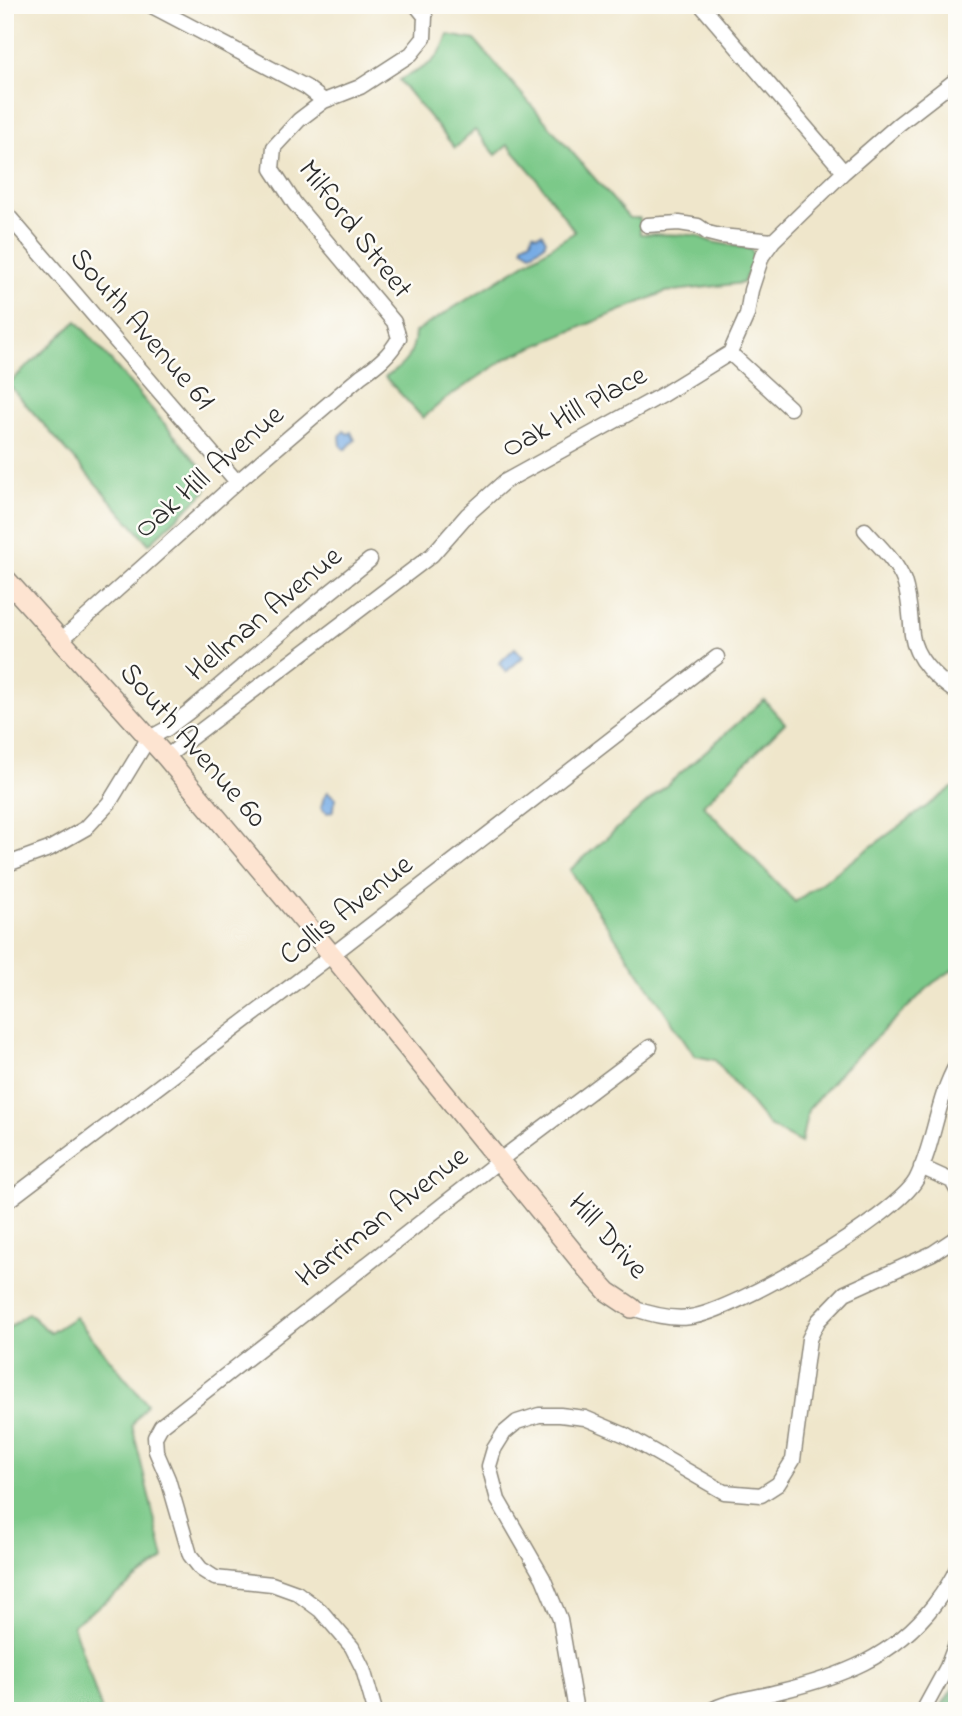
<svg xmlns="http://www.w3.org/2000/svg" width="962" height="1716" font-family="'Indie Flower',sans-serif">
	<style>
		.green { fill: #7bc989; stroke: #537a5a; stroke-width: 2 }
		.forest { fill: #64ad75; stroke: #486c50; stroke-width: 2 }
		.water { fill: #77ace5; stroke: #516c88; stroke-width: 2 }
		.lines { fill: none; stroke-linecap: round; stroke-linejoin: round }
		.street-casing { stroke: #8d887b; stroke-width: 17 }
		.secondary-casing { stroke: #8d887b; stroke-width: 22 }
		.street { stroke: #fff; stroke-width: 14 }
		.secondary { stroke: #fde4d1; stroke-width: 19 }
		.labels { text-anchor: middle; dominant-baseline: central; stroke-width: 5; stroke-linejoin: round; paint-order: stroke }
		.street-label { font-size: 30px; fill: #2b2b2b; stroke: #fdfcf7 }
	</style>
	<rect width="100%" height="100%" fill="#fdfcf7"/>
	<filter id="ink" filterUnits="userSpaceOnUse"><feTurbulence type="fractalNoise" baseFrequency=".0143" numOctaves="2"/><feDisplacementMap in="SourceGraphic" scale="14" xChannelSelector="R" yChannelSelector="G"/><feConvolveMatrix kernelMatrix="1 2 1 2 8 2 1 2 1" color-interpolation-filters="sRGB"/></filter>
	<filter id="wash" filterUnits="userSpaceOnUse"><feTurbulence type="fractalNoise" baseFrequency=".00686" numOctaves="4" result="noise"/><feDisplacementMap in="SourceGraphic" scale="28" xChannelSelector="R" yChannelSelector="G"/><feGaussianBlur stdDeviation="1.57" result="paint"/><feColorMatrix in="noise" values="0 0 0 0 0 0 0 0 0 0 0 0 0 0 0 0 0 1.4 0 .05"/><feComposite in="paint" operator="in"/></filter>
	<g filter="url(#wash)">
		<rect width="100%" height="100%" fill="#efe6cb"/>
		<path class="green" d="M448,35L475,40L629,218H640V234L695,235L712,242L751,249L754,258L743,283L665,292L507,358L444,400L423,418L385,377C404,366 414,355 415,332L575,232L533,174L508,145L496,155L475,130L455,148L399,80C426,66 437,65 448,35Z
			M77,321L208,475L210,482L205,492L149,544L8,384Z
			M764,700L785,723L703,805L795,902L952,788L957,787V967L933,983L842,1070L808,1110L801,1143L769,1126L715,1060L695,1056L570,870Z
			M28,1313L50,1333L75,1317L147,1404L132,1425L164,1559L73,1625L102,1711H5V1331Z"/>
		<path class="forest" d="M956,1683L957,1711H938Z"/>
		<path class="water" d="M533,233L537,235L542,233L546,240L544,245L531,253L523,248V244L531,240Z
			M344,431L348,434L351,432L355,440L346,449H344L341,446L340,436Z
			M515,648L523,657L506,672L499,663Z
			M328,792L335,798L334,809L331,812L327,813L321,808L324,797Z"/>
	</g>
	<g filter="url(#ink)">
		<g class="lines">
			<g class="street-casing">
				<path id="street" d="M150,5L306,87L324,101
					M701,5L844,172
					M5,212L237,482
					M647,225L679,223L698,226L708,233L720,236L773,241
					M730,353L790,408
					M865,530C878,545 897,562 904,581C910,599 910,617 912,635C915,660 937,679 957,693
					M60,641L237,482L361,376C377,365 390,355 399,338L394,322L295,204L272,169L274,147L299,120L324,101L360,87L411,54L424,38L425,16L416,5
					M166,757L432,555L467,515L504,482L662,395L730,353L747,315L751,290L762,256L773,241L844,172L899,124L957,79
					M5,865L49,849L86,828L109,803L148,739L168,728L190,711L314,605L370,560
					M921,1167L952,1181L957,1190
					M5,1203L332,955L717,657
					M632,1308C650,1314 671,1320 690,1317C734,1312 895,1217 916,1180C935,1143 936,1100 957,1064
					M375,1711L363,1669L352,1647L320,1610L297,1593L272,1584L215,1578L201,1569L190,1555L168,1479L156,1451L155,1437L161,1426L170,1419L500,1160L650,1047
					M576,1711L560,1619L543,1578L498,1500L489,1466L494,1449L504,1433L517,1422L539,1415H560L585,1418L625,1435L724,1492L761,1495L778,1484L793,1460L809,1339L818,1321L845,1293L933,1253L957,1237
					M710,1711C728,1700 756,1698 777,1692C840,1677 893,1658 934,1605C943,1593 951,1582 957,1568
					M923,1711L947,1667L957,1641"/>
			</g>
			<g class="secondary-casing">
				<path id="secondary" d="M5,578L166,757L332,955L587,1269L608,1292L632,1308"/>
			</g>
			<use href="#street" class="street"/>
			<use href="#secondary" class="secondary"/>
		</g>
	</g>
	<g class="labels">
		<g class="street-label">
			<text transform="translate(354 230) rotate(52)">Milford Street</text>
			<text transform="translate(141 330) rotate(49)">South Avenue 61</text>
			<text transform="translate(575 413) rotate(-29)">Oak Hill Place</text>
			<text transform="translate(210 473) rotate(-41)">Oak Hill Avenue</text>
			<text transform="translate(265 615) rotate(-40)">Hellman Avenue</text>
			<text transform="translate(192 746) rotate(49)">South Avenue 60</text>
			<text transform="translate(347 911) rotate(-38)">Collis Avenue</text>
			<text transform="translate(383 1218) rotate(-38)">Harriman Avenue</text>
			<text transform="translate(607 1237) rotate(48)">Hill Drive</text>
		</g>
	</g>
	<rect width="962" height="1716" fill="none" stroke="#fdfcf7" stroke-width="28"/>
</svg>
